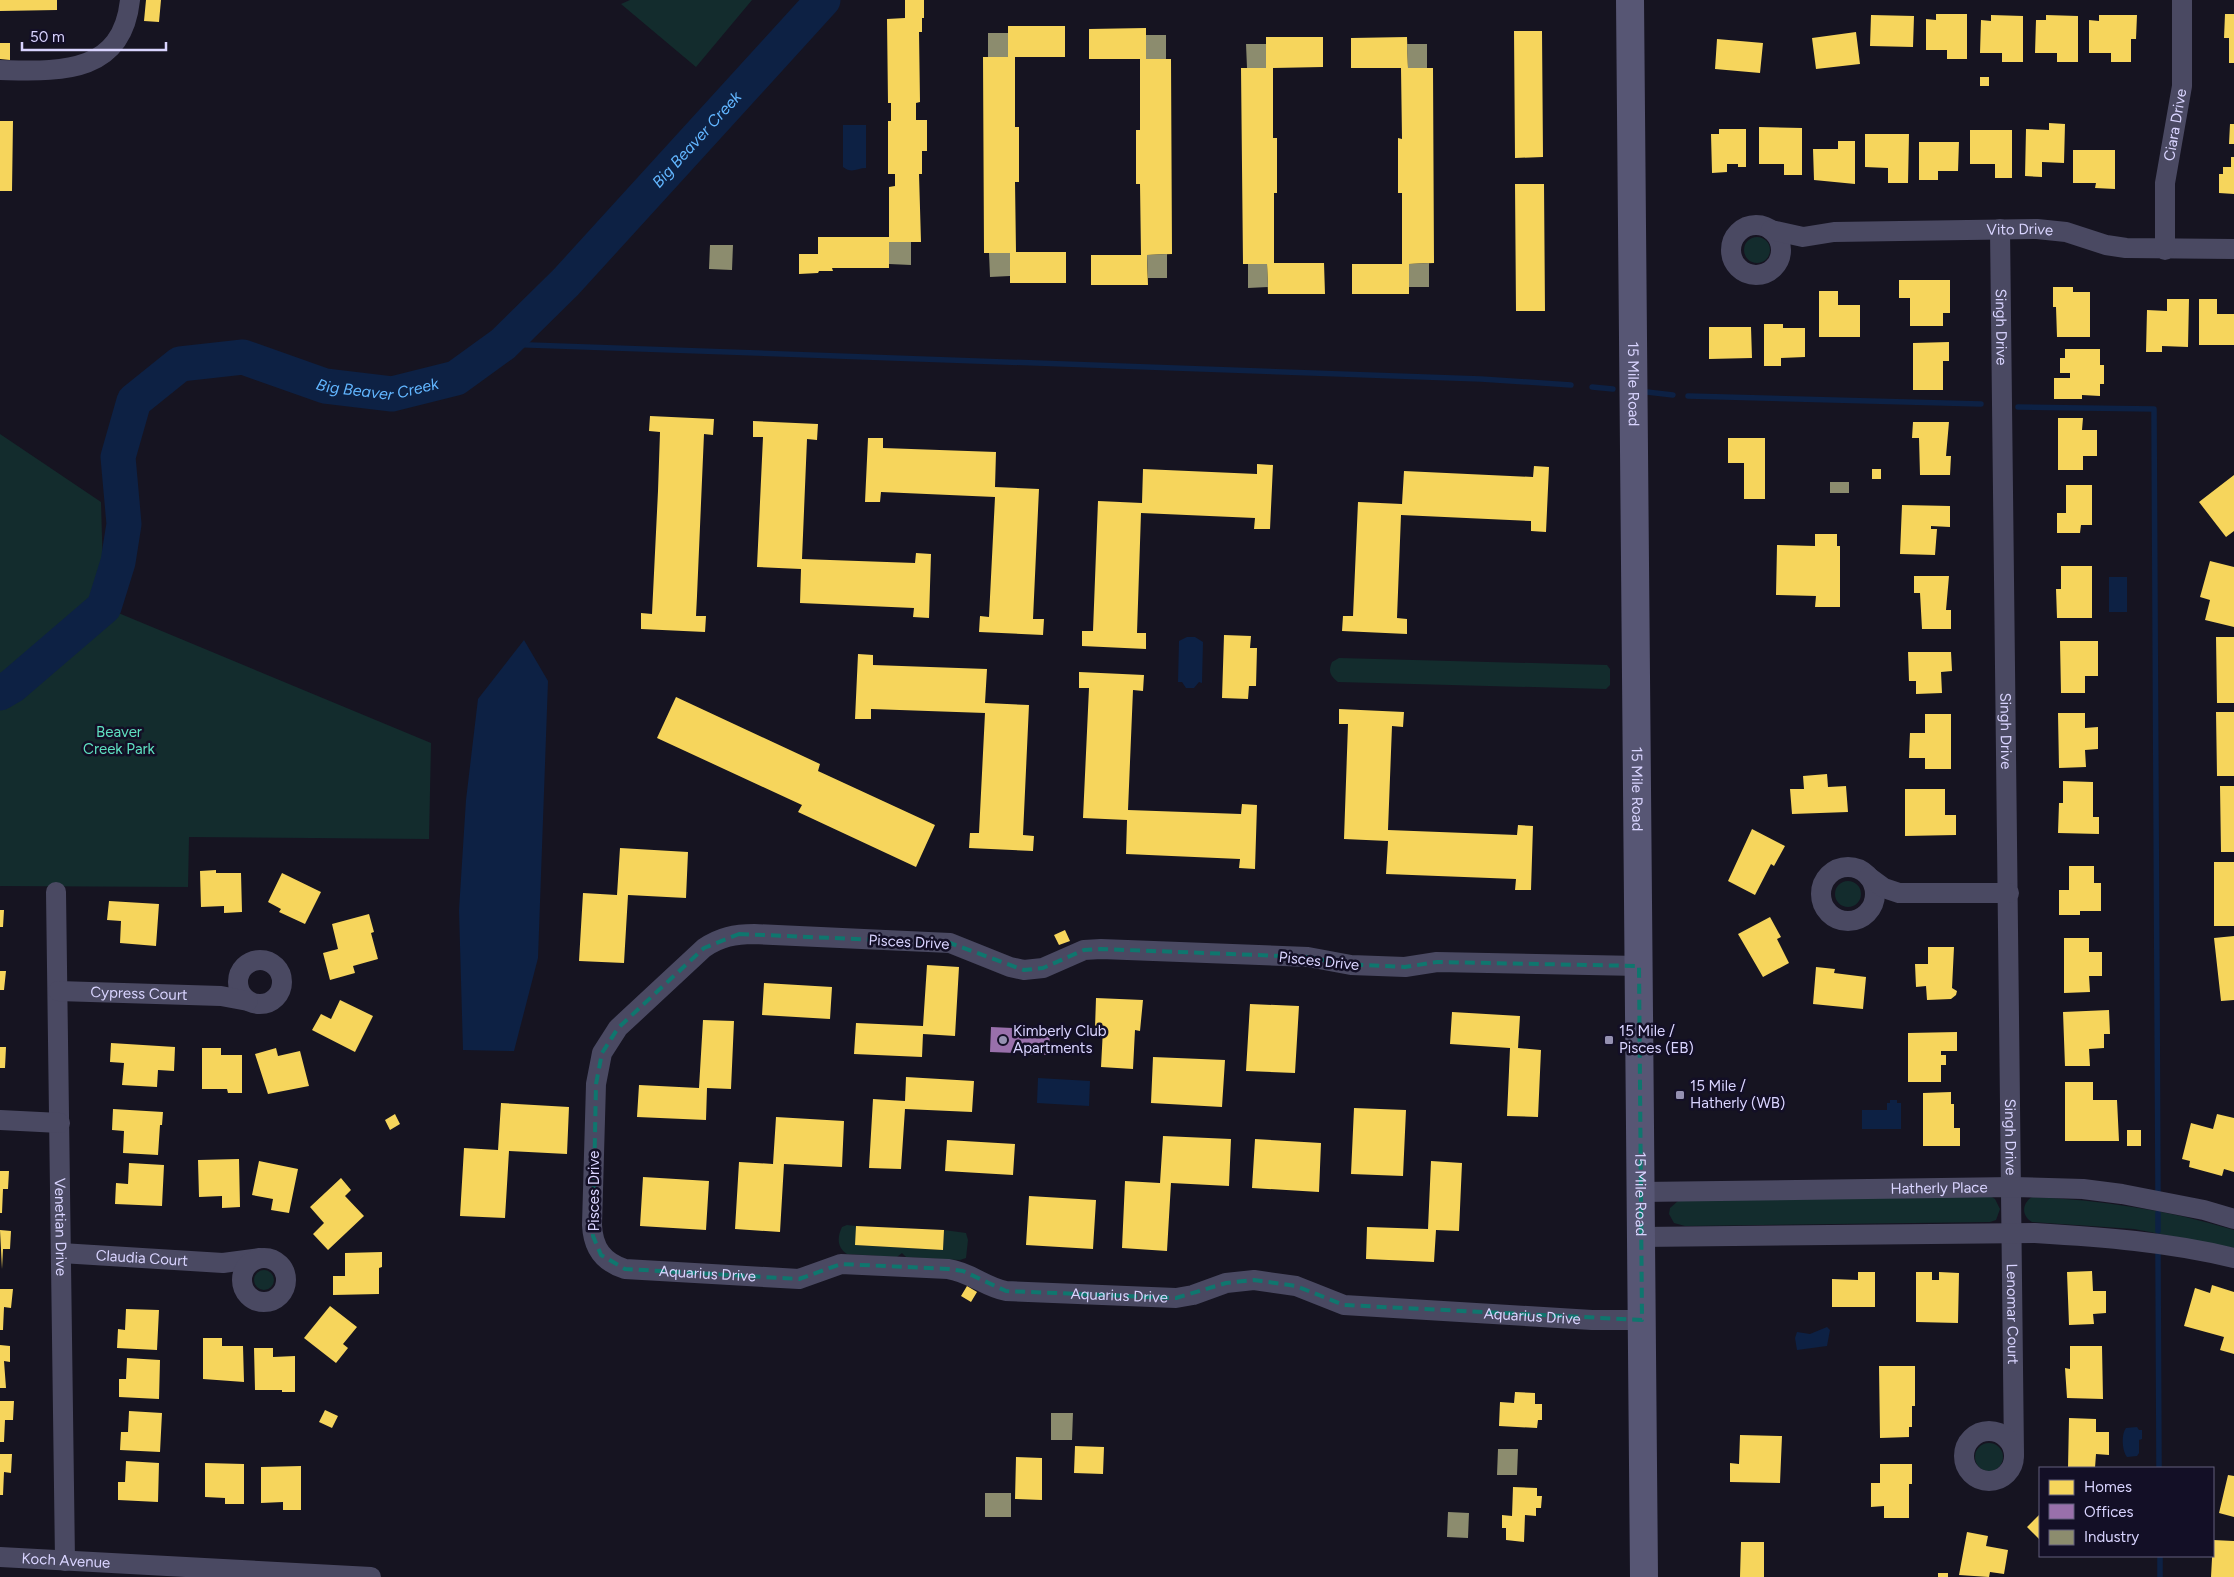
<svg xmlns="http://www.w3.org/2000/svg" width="2234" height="1577" font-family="Figtree,sans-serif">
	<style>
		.green { fill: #132c2d }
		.water { fill: #0d2144 }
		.homes { fill: #f6d55c }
		.offices { fill: #9970ab }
		.industry { fill: #8c8c6e }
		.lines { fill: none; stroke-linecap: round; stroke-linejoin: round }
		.stream { stroke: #0d2144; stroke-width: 5.5 }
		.river { stroke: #0d2144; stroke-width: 35 }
		.minor { stroke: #4a4962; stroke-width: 20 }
		.secondary { stroke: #575674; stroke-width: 28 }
		.marked { fill: none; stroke: #0f766e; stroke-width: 4; stroke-dasharray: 10 6; stroke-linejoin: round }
		.poi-dot { fill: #9591b1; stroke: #130f26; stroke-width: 2 }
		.labels { text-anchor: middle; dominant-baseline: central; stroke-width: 5; stroke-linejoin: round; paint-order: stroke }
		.street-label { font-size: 15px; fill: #d9d4ff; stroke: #130f26 }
		.park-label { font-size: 15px; fill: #5fe0c0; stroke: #130f26 }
		.poi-label { font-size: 15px; fill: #d9d4ff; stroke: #130f26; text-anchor: start }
		.water-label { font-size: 16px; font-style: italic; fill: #62b6ff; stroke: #130f26 }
	</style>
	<rect width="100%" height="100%" fill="#161421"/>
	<path class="green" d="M630,0H752L696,67L621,4Z
		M1744 250a13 13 0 1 1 26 0a13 13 0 1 1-26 0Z
		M0,434L101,502L104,607L431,743L429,839L189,837L188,887L0,886Z
		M1339,658L1607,665L1610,669V685L1606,689L1338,682C1330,676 1328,671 1332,662Z
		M1835 894a13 13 0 1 1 26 0a13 13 0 1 1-26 0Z
		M1990,1196L1995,1199L2000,1209L1996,1220L1990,1222L1685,1226L1674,1223L1669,1214L1670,1208L1678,1201Z
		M2032,1197C2101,1200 2168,1210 2234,1230V1248L2134,1229L2032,1222C2021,1216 2022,1203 2032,1197Z
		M847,1225L856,1226V1245L943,1250L944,1230L966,1233L968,1240L966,1258L960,1260L906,1257L902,1253L897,1257L847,1254C837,1248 837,1237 842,1227Z
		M254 1280a10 10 0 1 1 20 0a10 10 0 1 1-20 0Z
		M1975 1457a14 14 0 1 1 28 0a14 14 0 1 1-28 0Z"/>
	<path class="water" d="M843,125H866V168C857,168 852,174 843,167Z
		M2109,577H2127V612H2109Z
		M1187,637H1195L1203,642L1202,683L1199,682L1194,688H1186L1182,682H1178L1179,641Z
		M524,640L548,681L538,958L514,1051L463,1050L459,910L466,800L478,699Z
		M1038,1078L1090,1081L1089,1106L1037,1103Z
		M1890,1100H1897V1103H1901V1129H1862V1110H1887V1103H1890Z
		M1827,1327L1830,1330L1827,1346L1797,1350L1795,1338L1797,1332L1810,1334Z
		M2137,1427L2139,1430H2142V1439L2139,1440V1453L2137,1456L2127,1457C2122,1451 2121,1434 2126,1428Z"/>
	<path class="homes" d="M0,0H57V10L0,11Z
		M146,0H161L159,22L144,21Z
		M905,0H924V18H922V32H919L920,102L916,103V120H927V151H922V174H919L921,242H889V268H832L833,271H819L818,273L799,274V254H818V237H889V187L895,186V174H888V121H891V103H888L887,19L905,18Z
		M1936,14H1967V59H1947V50H1926V19L1936,20Z
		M2225,14H2234V63H2229V38H2224Z
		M1871,15L1914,16L1913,47L1870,46Z
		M1991,15L2023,16V62H2002V53H1980L1981,20L1991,21Z
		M2046,15L2078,16V62H2057V53H2035L2036,20H2046Z
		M2099,15H2137L2136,39H2131V62H2111V53H2089V20L2099,21Z
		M1008,26H1065V57H1015V127H1019V182H1015L1016,252H1066V283H1010V253H984L983,57H1008Z
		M1146,28V59H1171L1172,254L1147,255L1148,285H1091V255H1141L1140,184H1136V130H1140V59H1089V29Z
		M1514,31H1542L1543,157L1515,158Z
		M1856,32L1860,64L1816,69L1812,38Z
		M1266,37H1323V67L1273,68V138H1277V193H1274V263H1324L1325,294H1268L1267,264H1243L1241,68H1266Z
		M1407,37L1408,68H1433L1434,263L1409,264V294H1352V264H1402V193H1398V138L1402,139L1401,68H1351V38Z
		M1717,39L1763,43L1760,73L1715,69Z
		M0,43H10V60L0,59Z
		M1980,77H1989V86H1980Z
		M0,121H13L12,191H0Z
		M2049,123L2065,124L2064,163L2042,162V177L2025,176L2026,129L2049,130Z
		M2230,124H2234V144H2229Z
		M1759,127L1802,128V175H1784V164H1759Z
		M1719,129H1746V167H1738V164H1727V172L1712,173L1711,134H1719Z
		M1970,130H2012V178H1995V164H1970Z
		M1865,134H1909L1908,183H1888V168L1865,167Z
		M1838,141H1855V184L1814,180L1813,149H1838Z
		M1919,142H1959L1958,171H1938V180H1919Z
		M2073,150H2115V189L2095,188L2096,183H2073Z
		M2231,157H2234V194L2219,193V174H2223V167H2231Z
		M1515,184H1544L1545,311H1516Z
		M1899,280H1950V313H1943V326H1910V298H1899Z
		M2053,287H2073V292H2090V337H2057L2056,307H2053Z
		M1819,291H1838V305H1860V337H1819Z
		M2167,299H2189L2188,347L2162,346V352H2146L2147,310L2167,311Z
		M2199,299H2217V314H2234V345H2199Z
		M1764,324H1783V328H1805V357L1781,358V366H1764Z
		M1709,327H1751L1752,358L1709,359Z
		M1949,342V361H1943V390H1913V343Z
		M2065,349H2100V365H2104V384H2100V396L2082,395V399H2054V378H2070V373H2060V358H2065Z
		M650,416L714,419L713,435L704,434L697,596L696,616H706L705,632L641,629V613L652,614L658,491L660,432L649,431Z
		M2058,418H2083L2082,430H2097V456H2083V470H2058Z
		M753,421L818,424L817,440L807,439L802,559L915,563L916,553L931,554L929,618L913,617L914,608L800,603L801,569L757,567L763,437H753Z
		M1913,422H1949L1946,456H1951L1950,475H1920L1919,438H1912Z
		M868,438H883V448L996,452L995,487L1039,489L1033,619H1044L1043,635L979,632L980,616L989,617L995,497L881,492L880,502H865Z
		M1728,438H1765V499H1744V463H1728Z
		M1257,464L1273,465L1270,529H1254L1255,518L1141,513L1137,633H1146V649L1082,646V631H1093L1098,501L1142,503L1143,469L1257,474Z
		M1534,466L1549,467L1546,532L1531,531V521L1401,515L1397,618L1407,619V634L1342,631L1343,616H1353L1358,502L1402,504L1404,471L1533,477Z
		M1872,469H1881V479H1872Z
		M2234,475V531L2226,537L2199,502Z
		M2066,485H2092V525H2081L2080,533H2057V513H2066Z
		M1902,505L1950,506V527L1931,526V529H1937L1935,555L1900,554Z
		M1815,534H1837V546H1840V607H1815L1816,596L1776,595L1777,545L1815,546Z
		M2210,561L2234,567V627L2205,620L2210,600L2200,597Z
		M2061,566H2092V618H2057L2056,589H2061Z
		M1914,576H1949L1946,610H1951V629H1922L1920,593H1914Z
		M1224,635L1251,636L1250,648H1257L1256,686H1249L1248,699L1222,698Z
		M2216,637H2234V703H2217Z
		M2060,641H2098V676H2085V693H2061Z
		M1908,652H1951L1952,671L1941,672L1942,693L1916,694V681H1909Z
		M858,654L873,655V665L987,669L985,703L1029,705L1023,835L1034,836L1033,851L969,848L970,833H979L985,713L871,709V719H855Z
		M1079,672L1144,675L1143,691L1133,690L1128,810L1241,814L1242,804L1257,805L1255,869L1239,868L1240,859L1126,854L1127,820L1083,818L1089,688H1079Z
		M676,697L820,764L818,771L935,825L916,867L798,812L802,805L657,738Z
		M1339,709L1404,712L1403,727L1392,726L1388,830L1517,835L1518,825L1533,826L1531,890H1515L1516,879L1386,874L1388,841L1344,839L1348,724H1339Z
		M2216,712H2234V776H2217Z
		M2058,713H2085V728L2098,727V749L2085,750L2086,767L2059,768Z
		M1925,714H1951V769H1925V758H1909L1910,733H1925Z
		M1827,774L1828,787L1846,786L1848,812L1792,814L1790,789H1804L1803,776Z
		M2063,781L2093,782V817H2099V834L2058,833L2059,803H2063Z
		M2220,786H2234V852H2221Z
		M1905,789H1945V815H1956V835L1905,836Z
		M1752,829L1785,846L1774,866L1771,864L1755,895L1728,881Z
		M620,848L688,852L686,898L628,895L624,963L579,961L583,893L617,895Z
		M2214,862H2234V926H2214Z
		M2069,866H2094V883H2101V911H2080V915H2059V890H2069Z
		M216,870V873H241L242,912L224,913V906L201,907L200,871Z
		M282,873L321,892L305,924L279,912L281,909L268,902Z
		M109,901L159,904L156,946L120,943L121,921L107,920Z
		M0,910H4L3,927H0Z
		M369,914L374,932L371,933L378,959L353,966L355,973L330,980L323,953L338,949L332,924Z
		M1770,917L1781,937L1777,939L1789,963L1763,977L1738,934Z
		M1065,930L1070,941L1059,945L1054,935Z
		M2234,936V1000L2221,1001L2214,938Z
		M2064,938H2089V952H2102V976H2089L2090,992L2064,993Z
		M1928,947H1954L1952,988L1957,991L1956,995L1951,999L1927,1000L1926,986L1916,987L1915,964H1928Z
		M927,965L959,967L955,1036L923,1034L922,1057L854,1054L856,1023L923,1026Z
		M1816,967L1835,969L1834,973L1866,977L1863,1009L1813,1004Z
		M0,971H6L4,990H0Z
		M764,983L832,987L830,1019L762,1015Z
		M1096,998L1143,1000L1140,1031L1135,1030L1133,1069L1101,1067L1103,1029L1095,1028Z
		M340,1000L373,1016L355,1052L312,1030L321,1014L331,1019Z
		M1250,1004L1299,1006L1295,1073L1246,1071Z
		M2109,1010L2110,1034H2104V1048L2089,1049L2090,1066H2065L2063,1012Z
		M1452,1012L1520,1016L1518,1048L1541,1050L1538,1117L1507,1116L1510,1048L1450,1044Z
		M703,1020L734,1021L731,1089L707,1088L706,1120L637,1117L639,1085L699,1088Z
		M1957,1032V1051H1941V1055H1946V1065H1941V1082H1908V1033Z
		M111,1043L175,1047L174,1071L158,1070L157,1087L122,1085L124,1063L110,1062Z
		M0,1047H6L5,1068H0Z
		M202,1048H221V1055H242V1093H228L227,1089H202Z
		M276,1048L278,1056L300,1051L309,1086L268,1094L255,1054Z
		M1153,1057L1225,1060L1222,1107L1151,1103Z
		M906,1077L974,1081L972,1112L905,1109L901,1169L869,1168L873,1099L905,1101Z
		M2065,1082H2093V1100H2117L2119,1141H2065Z
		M1951,1092V1104H1954V1128H1960V1146H1923V1093Z
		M501,1103L569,1107L567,1154L509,1151L505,1218L460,1216L464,1148L498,1150Z
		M1354,1108L1406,1110L1403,1176L1351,1174Z
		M113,1109L163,1112L162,1125H160L158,1155L123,1153L124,1131L112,1130Z
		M395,1114L400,1124L390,1130L385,1120Z
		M2217,1114L2234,1118V1172L2224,1169L2222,1176L2189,1167L2190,1161L2182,1159L2191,1123L2213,1129Z
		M776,1117L844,1121L842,1167L784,1164L780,1232L735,1229L739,1162L773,1164Z
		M2127,1130H2141V1146H2127Z
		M1163,1136L1231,1139L1229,1186L1171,1183L1167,1251L1122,1248L1125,1181L1160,1183Z
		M1255,1139L1321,1143L1319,1192L1252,1188Z
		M947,1140L1015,1144L1013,1175L945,1171Z
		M239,1159L240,1207L222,1208V1196L199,1197L198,1160Z
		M259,1161L298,1169L289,1213L271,1210L273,1199L252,1195Z
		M1431,1161L1462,1163L1459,1231L1436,1230L1434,1262L1366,1259L1367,1227L1428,1229Z
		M129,1163L164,1165L162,1206L115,1204L116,1183L128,1184Z
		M0,1171H9L8,1189H3L2,1213H0Z
		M643,1177L709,1181L706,1230L640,1226Z
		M341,1178L351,1190L345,1196L364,1216L328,1250L313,1234L324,1223L310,1207Z
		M1029,1196L1096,1200L1093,1249L1026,1245Z
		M856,1226L944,1230L943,1250L855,1245Z
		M0,1230L11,1231L10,1249H3L2,1269Z
		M382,1252V1267L379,1268V1294L333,1295V1276H345V1253Z
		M2092,1271L2093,1291H2106V1313L2093,1314L2094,1324L2069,1325L2067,1272Z
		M1858,1272H1875V1307H1832V1279L1858,1280Z
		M1916,1272H1932V1280H1939V1272L1959,1273L1958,1323L1916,1322Z
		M2212,1285L2234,1292V1354L2220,1350L2224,1337L2184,1326L2195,1288L2210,1293Z
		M967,1286L977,1292L971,1302L961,1296Z
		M0,1289H13L11,1308L4,1307L3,1330H0Z
		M330,1306L357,1327L343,1344L348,1348L336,1363L304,1338Z
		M126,1309L159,1310L157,1350L117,1348L118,1329L125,1330Z
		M203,1338H222V1346H243L244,1382L203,1379Z
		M0,1345L10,1346V1362L4,1361L6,1388H0Z
		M2070,1346H2102L2103,1399L2067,1398L2065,1368L2070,1369Z
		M254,1348H273V1357L295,1356V1392H282V1390H255Z
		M127,1358L160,1360L159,1399L119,1397V1379H126Z
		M1879,1366H1915V1406H1912V1427H1909V1437L1880,1438Z
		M1515,1392L1535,1393V1404H1542V1420H1538L1537,1428L1499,1426L1500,1402L1514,1403Z
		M0,1401H14L13,1420H5L4,1442H0Z
		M325,1410L338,1416L332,1428L319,1422Z
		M129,1411L162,1413L160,1452L120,1450L121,1432H128Z
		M2069,1418L2096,1419V1432H2109V1455L2096,1454L2095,1468H2068Z
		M1740,1435L1782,1436L1780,1483L1730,1482V1463L1739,1464Z
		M1075,1446L1104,1447L1103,1474L1074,1473Z
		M0,1454H12L11,1473L4,1472L3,1495H0Z
		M1016,1457L1042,1458V1500L1015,1499Z
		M126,1461L159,1463L158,1502L118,1500V1482H125Z
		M205,1463L244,1464V1504H225V1498L205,1497Z
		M1880,1464H1912V1484H1909V1518H1884V1506L1871,1507V1483H1880Z
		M301,1466V1510H283V1502L261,1503V1467Z
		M2228,1475L2234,1476V1517L2219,1513Z
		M1513,1487L1537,1488V1496H1542L1541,1508H1536V1516L1525,1515L1524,1542L1506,1540V1528H1502V1515L1512,1516Z
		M2040,1514V1540L2027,1527Z
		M1967,1532L1988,1536L1986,1546L2008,1550L2004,1574L1990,1572L1989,1577L1959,1575Z
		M2213,1540L2234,1541V1577H2211Z
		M1741,1542H1764V1577H1740Z
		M1938,1573H1948V1577H1938Z"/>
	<path class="offices" d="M991,1027L1050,1030L1049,1055L1024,1054V1046H1016L1015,1053L990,1052Z"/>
	<path class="industry" d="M988,33H1008V57H988Z
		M1146,35H1166V59H1146Z
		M1246,44H1266V68H1247Z
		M1407,44H1427V68H1408Z
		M889,242H911V265L889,264Z
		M710,245H733L732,270L709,269Z
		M989,253H1010V276L990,277Z
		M1167,254V278H1148L1147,255Z
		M1429,263V287H1409V264Z
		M1248,264H1267L1268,287L1248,288Z
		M1830,482H1849V493H1830Z
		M1051,1413H1073L1072,1440H1051Z
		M1498,1449H1518L1517,1475H1497Z
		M985,1493H1011V1517H985Z
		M1448,1512L1469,1513L1468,1538L1447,1537Z"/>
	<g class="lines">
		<path class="stream" d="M503,344L1481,379L1571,385
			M1592,387L1613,389
			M1647,392L1673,395
			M1688,396L1981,404
			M2018,407L2154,409L2158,1191
			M2158,1213V1231
			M2158,1253L2159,1468
			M2160,1556V1577"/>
		<path class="river" id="s1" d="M0,693L12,686L104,607L118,562L124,524L118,457L134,401L180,364L243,357L325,386L392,394L456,378L503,344L566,282L823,0"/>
		<g class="minor">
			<path d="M0,70C58,71 122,76 130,0"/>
			<circle cx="1756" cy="250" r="25"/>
			<path id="s2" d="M2000,229L2014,1455"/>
			<path id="s3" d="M1771,230L1803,237L1834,232L2037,229L2066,232L2106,245L2126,248L2234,249"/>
			<path id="s4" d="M2165,250V183L2182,86V0"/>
			<circle cx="1848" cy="894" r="27"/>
			<path d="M1869,877L1884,888L1899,893H2009"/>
			<path id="s5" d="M56,892L65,1561"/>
			<circle cx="260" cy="982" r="22"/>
			<path id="s6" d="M1639,966L1437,962L1405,967L1351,965L1308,957L1101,949L1084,950L1043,968L1024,970L1010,967L950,943L754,934C735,934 720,937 704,948L618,1028L602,1053L596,1084L592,1225C593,1248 603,1262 625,1269L799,1279L841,1264L948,1269C970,1272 985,1287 1006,1291L1176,1298L1193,1295L1226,1283L1254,1280L1296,1286L1344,1305L1592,1320H1642"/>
			<path id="s7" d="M58,991L221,996L248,1001"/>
			<path d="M0,1120L60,1123"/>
			<path id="s8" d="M1641,1192L2013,1187L2083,1189L2122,1194L2204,1210L2234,1219"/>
			<path d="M1641,1237L2035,1233C2102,1237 2169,1242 2234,1258"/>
			<path id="s9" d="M61,1253L223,1263L260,1258"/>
			<circle cx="264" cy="1280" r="22"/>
			<circle cx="1989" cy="1456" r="25"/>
			<path id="s10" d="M0,1557L371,1577"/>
		</g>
		<path class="secondary" id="s11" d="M1630,0L1644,1577"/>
	</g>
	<path class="marked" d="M739,934L950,943L1024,970L1043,968L1084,950L1101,949L1308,957L1343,964L1405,967L1437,962L1639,966L1642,1320L1344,1305L1296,1286L1254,1280L1226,1283L1176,1298L1006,1291L963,1271L948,1269L841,1264L799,1279L625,1269L601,1255L593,1236L596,1084L602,1053L618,1028L704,948Z"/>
	<g class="poi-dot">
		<circle cx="1003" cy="1040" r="5"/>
		<rect x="1604" y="1035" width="10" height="10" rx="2.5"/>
		<rect x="1675" y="1090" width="10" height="10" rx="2.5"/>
	</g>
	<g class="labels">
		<g class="street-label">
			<text stroke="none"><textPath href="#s4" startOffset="126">Ciara Drive</textPath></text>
			<text stroke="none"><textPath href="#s3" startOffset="250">Vito Drive</textPath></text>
			<text stroke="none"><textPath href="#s2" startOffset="98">Singh Drive</textPath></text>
			<text stroke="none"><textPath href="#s11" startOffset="384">15 Mile Road</textPath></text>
			<text stroke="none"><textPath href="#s2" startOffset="502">Singh Drive</textPath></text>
			<text stroke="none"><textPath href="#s11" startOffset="789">15 Mile Road</textPath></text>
			<text transform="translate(909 942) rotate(3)">Pisces Drive</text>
			<text transform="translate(1319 961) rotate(6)">Pisces Drive</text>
			<text stroke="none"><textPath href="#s7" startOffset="81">Cypress Court</textPath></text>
			<text stroke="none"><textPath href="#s2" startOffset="908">Singh Drive</textPath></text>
			<text stroke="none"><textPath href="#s8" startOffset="298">Hatherly Place</textPath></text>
			<text transform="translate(594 1191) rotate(-90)">Pisces Drive</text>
			<text stroke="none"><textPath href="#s11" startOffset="1194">15 Mile Road</textPath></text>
			<text stroke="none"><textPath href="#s5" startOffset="335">Venetian Drive</textPath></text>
			<text stroke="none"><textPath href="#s9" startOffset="81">Claudia Court</textPath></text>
			<text stroke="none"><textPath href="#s6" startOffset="1410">Aquarius Drive</textPath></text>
			<text stroke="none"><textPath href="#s6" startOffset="1829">Aquarius Drive</textPath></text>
			<text stroke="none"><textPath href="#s2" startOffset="1085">Lenomar Court</textPath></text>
			<text stroke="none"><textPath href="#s6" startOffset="2249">Aquarius Drive</textPath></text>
			<text stroke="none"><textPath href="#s10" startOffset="66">Koch Avenue</textPath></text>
		</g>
		<g class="park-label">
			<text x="119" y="732">Beaver<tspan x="119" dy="17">Creek Park</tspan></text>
		</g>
		<g class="poi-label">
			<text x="1013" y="1031">Kimberly Club<tspan x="1013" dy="17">Apartments</tspan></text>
			<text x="1619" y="1031">15 Mile /<tspan x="1619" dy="17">Pisces (EB)</tspan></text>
			<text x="1690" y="1086">15 Mile /<tspan x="1690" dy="17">Hatherly (WB)</tspan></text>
		</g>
		<g class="water-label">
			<text stroke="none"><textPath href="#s1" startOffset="1029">Big Beaver Creek</textPath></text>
			<text stroke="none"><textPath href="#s1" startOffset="609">Big Beaver Creek</textPath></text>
		</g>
	</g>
	<rect x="2039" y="1467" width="175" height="90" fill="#130f26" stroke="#625e7d"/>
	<rect x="2049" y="1480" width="25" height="15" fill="#f6d55c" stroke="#625e7d"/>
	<text x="2084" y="1492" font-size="15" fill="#d9d4ff">Homes</text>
	<rect x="2049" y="1504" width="25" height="15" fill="#9970ab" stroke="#625e7d"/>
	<text x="2084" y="1517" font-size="15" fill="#d9d4ff">Offices</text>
	<rect x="2049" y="1530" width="25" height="15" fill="#8c8c6e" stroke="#625e7d"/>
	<text x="2084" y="1542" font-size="15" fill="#d9d4ff">Industry</text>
	<path d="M22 42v8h144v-8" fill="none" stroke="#d9d4ff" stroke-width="2.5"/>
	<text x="30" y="42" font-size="15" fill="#d9d4ff" stroke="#130f26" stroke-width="4" paint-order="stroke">50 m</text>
</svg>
